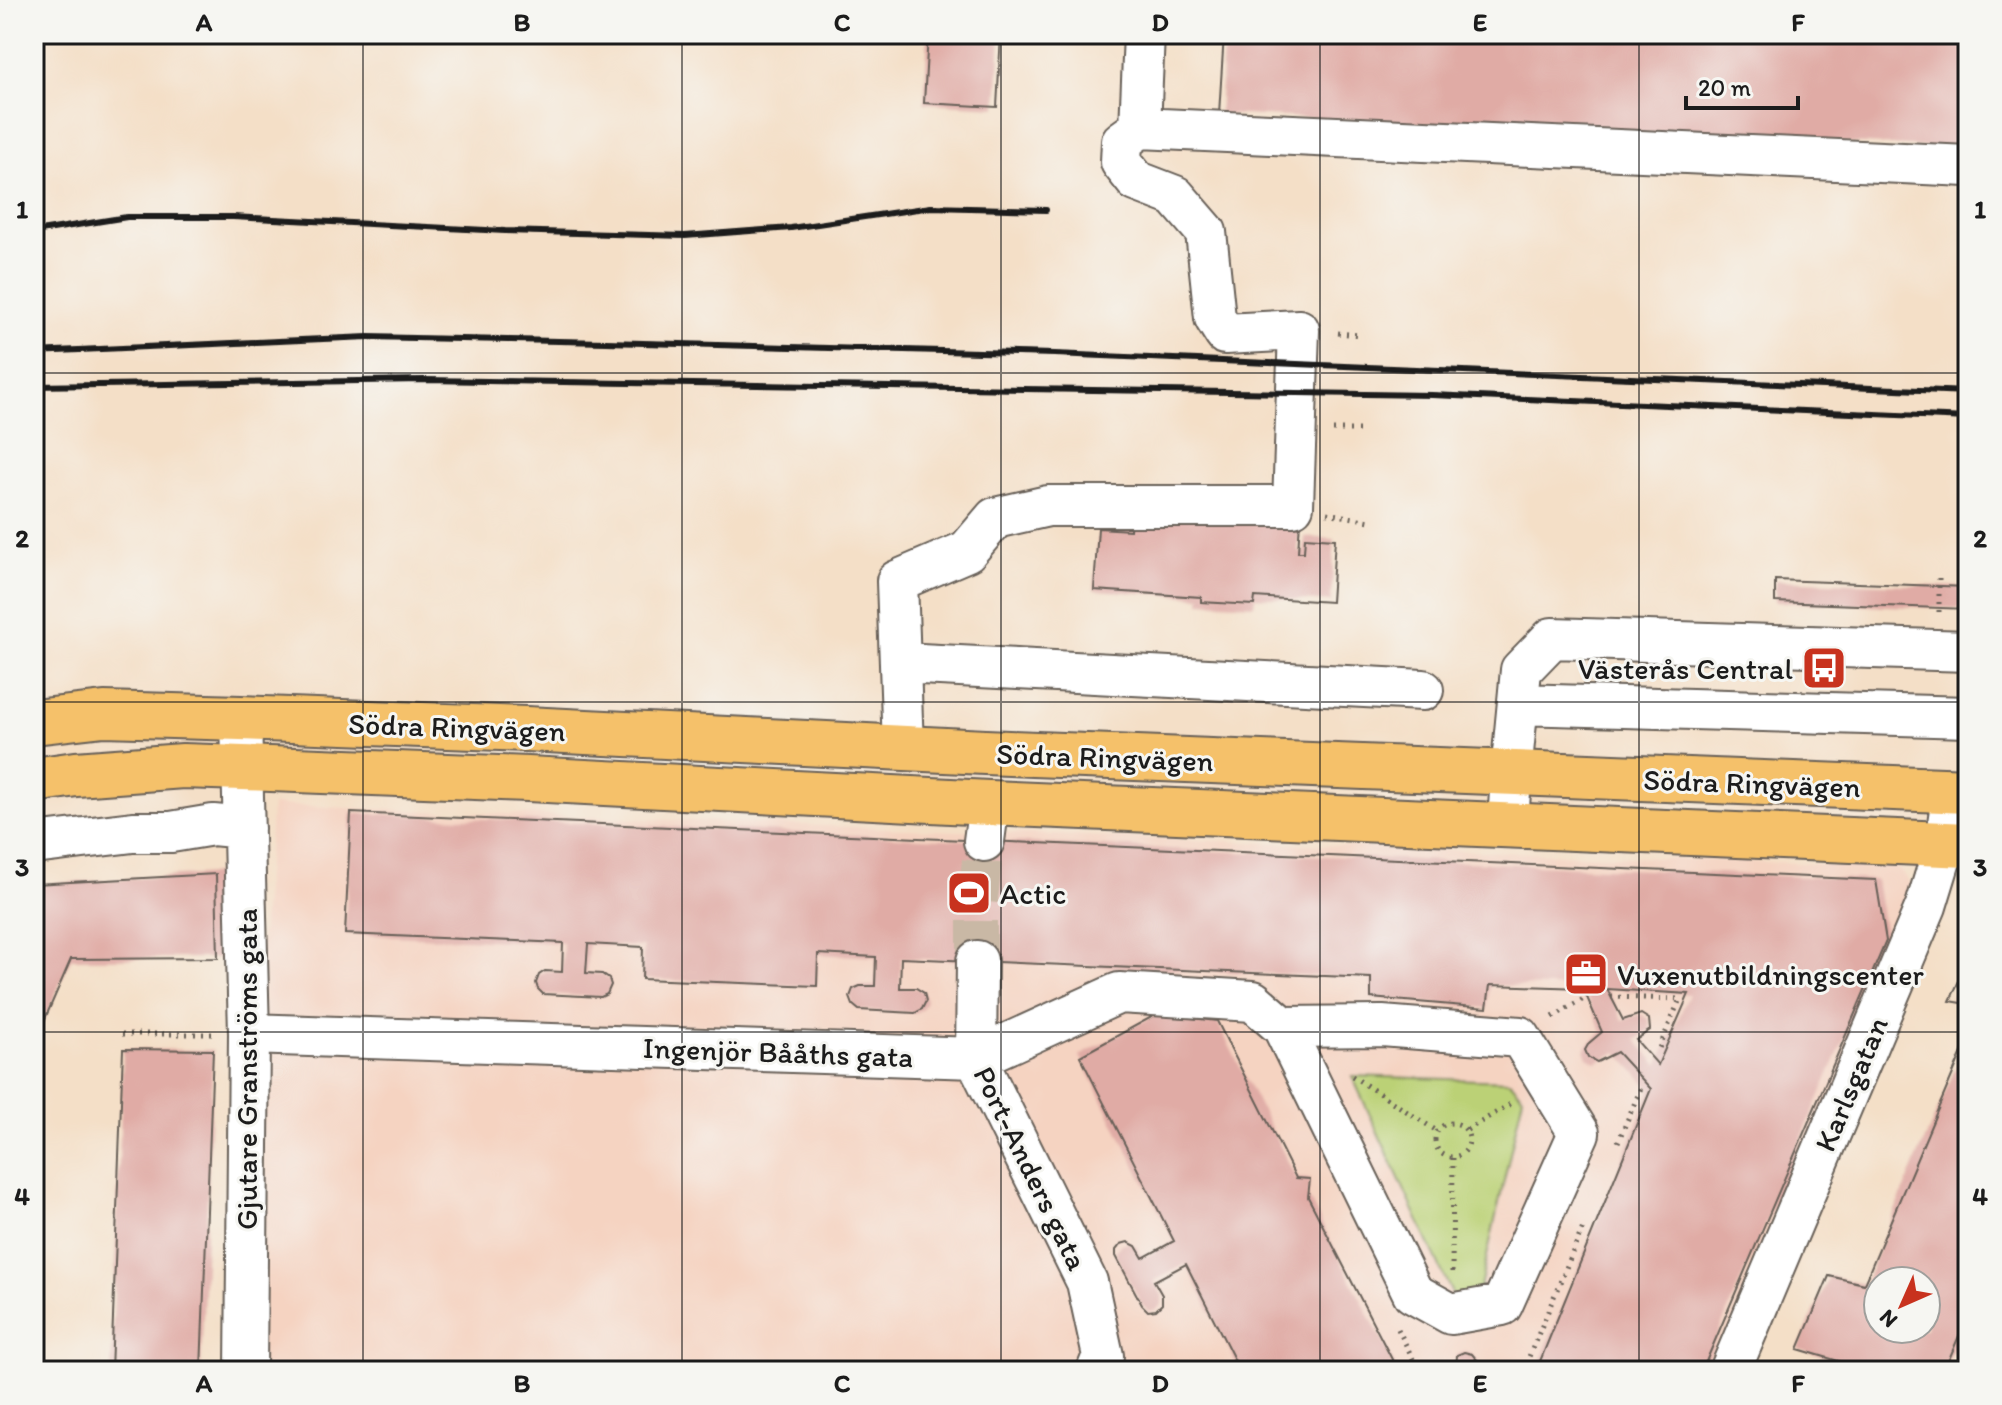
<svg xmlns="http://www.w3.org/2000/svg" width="2002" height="1405" font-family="Itim,sans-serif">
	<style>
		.built { fill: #f5d3c1 }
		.green { fill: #bbd176; stroke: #6c7649; stroke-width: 2 }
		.building { fill: #e0aba5; fill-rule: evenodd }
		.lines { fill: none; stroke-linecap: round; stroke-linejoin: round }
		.minor-tunnel { stroke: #c9b8a5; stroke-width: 40; stroke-dasharray: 40 20; stroke-linecap: butt }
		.minor-casing { stroke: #686058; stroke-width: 44 }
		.major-casing { stroke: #686058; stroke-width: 48 }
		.path { stroke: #686058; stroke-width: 5; stroke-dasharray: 2 6; stroke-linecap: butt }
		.minor { stroke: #fff; stroke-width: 40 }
		.major { stroke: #f5c16b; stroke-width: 44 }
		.rail { stroke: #1c1c1c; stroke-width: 6 }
		.grid { fill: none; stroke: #1c1c1c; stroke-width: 2; stroke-opacity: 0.55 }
		.labels { text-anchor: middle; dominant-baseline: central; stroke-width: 6; stroke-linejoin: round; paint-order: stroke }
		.poi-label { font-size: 30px; fill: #1c1c1c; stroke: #f6f6f2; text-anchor: start }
		.street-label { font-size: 30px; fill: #1c1c1c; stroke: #f6f6f2 }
		.neatline { fill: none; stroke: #1c1c1c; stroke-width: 3 }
		.grid-label { font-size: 26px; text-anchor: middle; font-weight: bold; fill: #1c1c1c }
	</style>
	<rect width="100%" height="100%" fill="#f6f6f2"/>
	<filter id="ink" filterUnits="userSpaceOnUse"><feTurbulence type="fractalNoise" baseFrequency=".0125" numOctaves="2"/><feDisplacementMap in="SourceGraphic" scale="16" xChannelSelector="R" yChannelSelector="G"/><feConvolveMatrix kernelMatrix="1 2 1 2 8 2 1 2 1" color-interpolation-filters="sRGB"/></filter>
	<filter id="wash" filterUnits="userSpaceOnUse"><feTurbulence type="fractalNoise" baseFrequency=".006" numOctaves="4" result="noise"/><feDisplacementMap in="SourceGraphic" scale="32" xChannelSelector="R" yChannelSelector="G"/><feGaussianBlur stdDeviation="1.8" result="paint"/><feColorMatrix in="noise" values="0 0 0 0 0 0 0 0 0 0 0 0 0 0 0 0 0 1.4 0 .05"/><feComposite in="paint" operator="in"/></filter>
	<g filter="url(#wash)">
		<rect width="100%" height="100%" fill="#f4dfc7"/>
		<path class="built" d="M272,805L1897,867L1924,900L1717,1371H225Z"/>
		<path class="green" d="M1352,1076L1510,1081L1523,1096L1478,1296H1453Z"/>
		<g id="blocks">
			<path class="building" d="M928,34H1001L997,107L924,103Z
				M1224,34H1968V149L1219,114Z
				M1132,509L1300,520L1298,552H1304L1305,537L1335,539L1331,602L1255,597L1254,605L1201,602V597L1094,590L1098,528L1130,530Z
				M1775,580L1968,587V609L1775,602Z
				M351,813L1876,880L1886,941L1702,1371H1536L1651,1089L1617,1052L1597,1062L1588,1057L1585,1050L1589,1043L1602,1032L1583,988L1490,985L1487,1008L1371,998V978L901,958L900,988H916L924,993L926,1001L922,1009L915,1013L859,1010L853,1005L850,997L853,989L860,986H875L876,957L818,954L817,986L642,979L643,947L588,944L586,973L602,974L609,979L611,985L607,994L601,997L543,994L538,989L536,983L539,975L545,971L562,972L563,943L345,934ZM1607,989L1689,994L1658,1065L1636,1040L1650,1030L1649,1019L1641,1014L1623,1020Z
				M216,874L218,958L71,959L34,1044V884Z
				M1968,960V1004L1950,1001Z
				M1157,1014L1217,1021L1296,1178L1310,1179L1308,1197L1398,1371H1240L1186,1264L1154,1281L1162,1295V1304L1156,1310L1148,1311L1142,1305L1116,1256V1250L1121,1244L1128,1242L1136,1246L1143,1258L1174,1241L1080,1056Z
				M1968,1038V1315L1944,1371H1872L1798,1349L1829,1276L1864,1284ZM1878,1281H1926V1329H1878Z
				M123,1049L213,1050L201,1371H111Z
				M1464,1352L1472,1354L1478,1361V1371H1456L1457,1355Z"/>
		</g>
	</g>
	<g filter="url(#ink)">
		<use href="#blocks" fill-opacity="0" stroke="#686058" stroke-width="2"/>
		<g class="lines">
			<path class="minor-tunnel" d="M977,961V909L984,841"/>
			<g class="minor-casing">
				<path id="minor" d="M1140,128L1144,34
					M901,663L1423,690
					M1518,704L1968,717
					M241,718L249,1034L246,1371
					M903,748L897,581L967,551L995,518L1048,506H1293L1299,330L1225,334L1215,318L1206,232L1175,196L1136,181L1121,162L1122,141L1140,128L1968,166
					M1508,825L1511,774L1521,670L1552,638L1968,651
					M984,841L989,803
					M34,844L133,832H171L213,825L244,828
					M977,961L976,1058L1087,1282L1103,1356L1097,1371
					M249,1034L976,1058L1119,993L1253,1001L1283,1027L1382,1026L1520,1037L1579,1133L1502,1305L1451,1314L1413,1293L1283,1027
					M1730,1371L1926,906L1945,844L1953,790"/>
			</g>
			<g class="major-casing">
				<path id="major" d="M34,722L104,714L241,718L526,729L985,752L1968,791
					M34,780L76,774L183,766L243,768L528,779L989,803L1968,845"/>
			</g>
			<path class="path" d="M1338,333L1360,335
				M1333,430H1360
				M1327,513L1370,521
				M1939,612V576
				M1611,997L1680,999L1657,1053
				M1553,1017L1587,997
				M122,1034H212
				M1352,1076L1437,1131
				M1435 1140a17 17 0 1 1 34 0a17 17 0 1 1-34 0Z
				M1467,1130L1514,1102
				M1618,1142L1641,1088
				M1452,1272L1453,1157
				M1398,1329L1419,1371
				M1523,1371L1584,1225"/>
			<use href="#minor" class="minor"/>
			<use href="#major" class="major"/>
			<path class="rail" d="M34,232L127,217H233L505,231L685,236L791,228L931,207L1046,210
				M34,352L368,337L606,342L1055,354L1968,392
				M34,386L425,380L1297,393L1432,395L1968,418"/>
		</g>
	</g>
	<path class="grid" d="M363,34V1371M682,34V1371M1001,34V1371M1320,34V1371M1639,34V1371M34,373H1968M34,702H1968M34,1032H1968"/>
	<defs>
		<g id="bus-square" transform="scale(2.3)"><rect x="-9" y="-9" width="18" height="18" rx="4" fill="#c8321e" stroke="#f6f6f2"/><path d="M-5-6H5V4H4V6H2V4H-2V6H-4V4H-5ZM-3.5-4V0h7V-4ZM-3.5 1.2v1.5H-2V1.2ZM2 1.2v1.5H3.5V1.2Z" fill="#fff"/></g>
		<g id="stadium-square" transform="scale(2.3)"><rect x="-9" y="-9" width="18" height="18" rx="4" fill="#c8321e" stroke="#f6f6f2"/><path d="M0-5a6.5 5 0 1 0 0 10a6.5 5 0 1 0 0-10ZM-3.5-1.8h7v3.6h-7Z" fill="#fff"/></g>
		<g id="office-square" transform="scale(2.3)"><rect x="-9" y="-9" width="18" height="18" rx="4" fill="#c8321e" stroke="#f6f6f2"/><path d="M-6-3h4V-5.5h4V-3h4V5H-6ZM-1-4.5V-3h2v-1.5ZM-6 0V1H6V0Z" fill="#fff"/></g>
	</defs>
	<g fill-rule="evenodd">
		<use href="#bus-square" x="1824" y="668"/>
		<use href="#stadium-square" x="969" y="893"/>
		<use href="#office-square" x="1586" y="974"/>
	</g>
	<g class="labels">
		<g class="poi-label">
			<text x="1793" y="668" text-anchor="end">Västerås Central</text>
			<text x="1000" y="893">Actic</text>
			<text x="1617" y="974">Vuxenutbildningscenter</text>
		</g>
		<g class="street-label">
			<text transform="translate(457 727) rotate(2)">Södra Ringvägen</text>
			<text transform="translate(1105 757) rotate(2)">Södra Ringvägen</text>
			<text transform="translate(1752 783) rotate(2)">Södra Ringvägen</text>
			<text transform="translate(778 1052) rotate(2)">Ingenjör Bååths gata</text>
			<text transform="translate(246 1069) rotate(-90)">Gjutare Granströms gata</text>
			<text transform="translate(1851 1084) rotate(-67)">Karlsgatan</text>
			<text transform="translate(1031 1168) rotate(64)">Port-Anders gata</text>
		</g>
	</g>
	<rect width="2002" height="1405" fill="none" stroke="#f6f6f2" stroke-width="88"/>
	<g transform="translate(1902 1305) rotate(225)"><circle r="38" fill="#f6f6f2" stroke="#9f9f9c" stroke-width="2"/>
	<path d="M0-6L14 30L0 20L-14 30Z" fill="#c8321e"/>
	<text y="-12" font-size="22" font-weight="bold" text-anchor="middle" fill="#1c1c1c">N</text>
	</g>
	<path d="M1686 96v12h112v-12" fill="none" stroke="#1c1c1c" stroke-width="4"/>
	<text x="1698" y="96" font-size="24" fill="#1c1c1c" stroke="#f6f6f2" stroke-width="6" paint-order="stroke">20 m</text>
	<rect x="44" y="44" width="1914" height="1317" class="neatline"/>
	<g class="grid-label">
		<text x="204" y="31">A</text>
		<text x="522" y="31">B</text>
		<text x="842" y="31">C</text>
		<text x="1160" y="31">D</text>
		<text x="1480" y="31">E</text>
		<text x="1798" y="31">F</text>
		<text x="22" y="218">1</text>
		<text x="1980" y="218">1</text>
		<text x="22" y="547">2</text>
		<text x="1980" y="547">2</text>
		<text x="22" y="876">3</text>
		<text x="1980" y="876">3</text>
		<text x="22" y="1205">4</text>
		<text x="1980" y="1205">4</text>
		<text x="204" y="1392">A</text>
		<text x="522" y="1392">B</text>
		<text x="842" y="1392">C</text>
		<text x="1160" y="1392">D</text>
		<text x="1480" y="1392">E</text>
		<text x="1798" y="1392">F</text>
	</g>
</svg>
